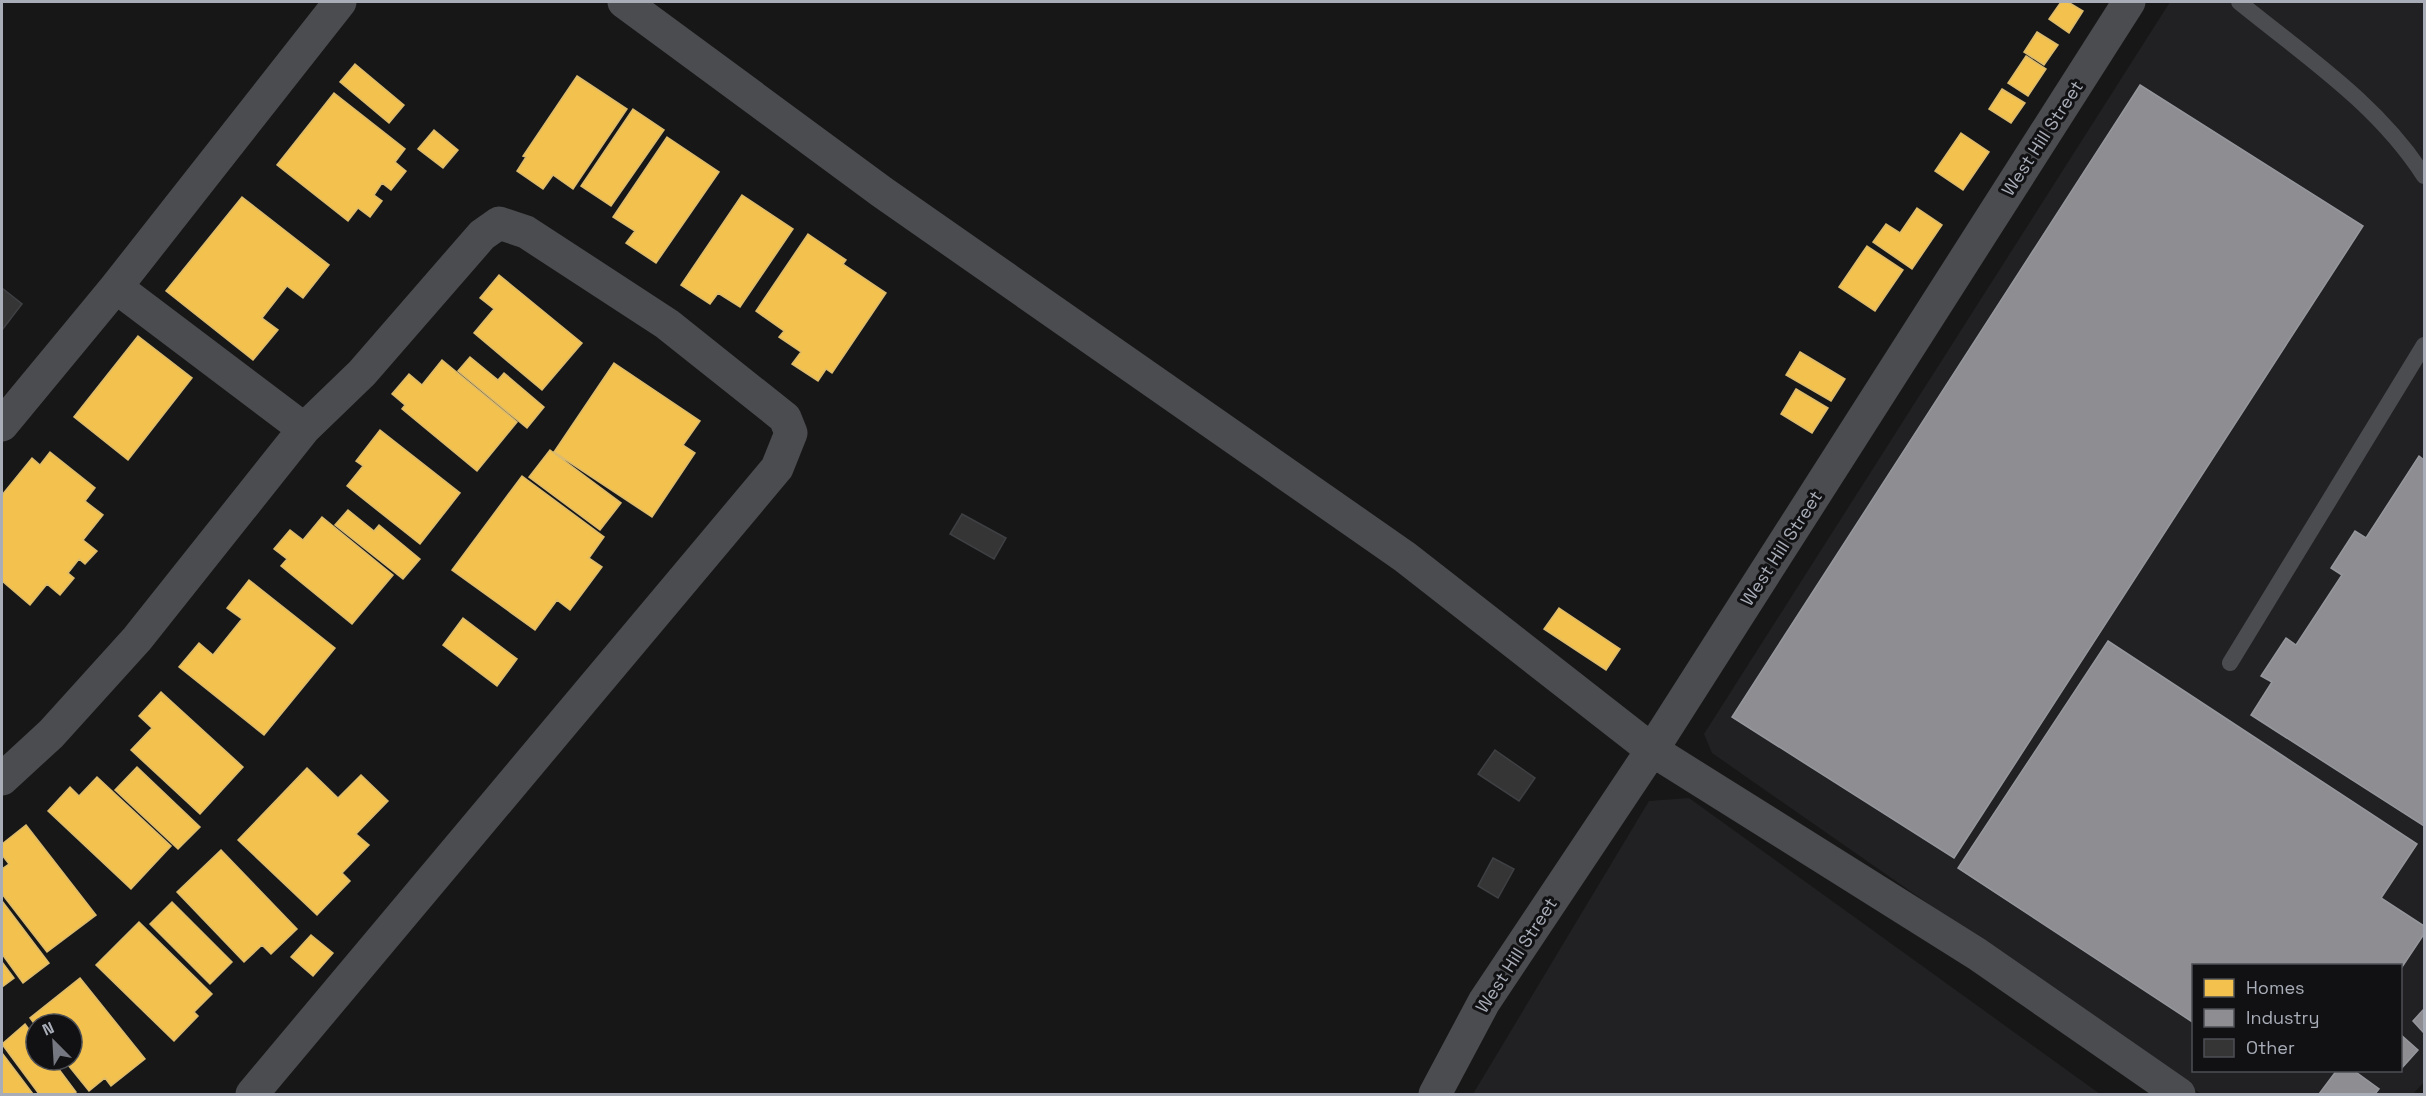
<svg xmlns="http://www.w3.org/2000/svg" width="2426" height="1096" font-family="'Space Grotesk',sans-serif">
	<style>
		.built { fill: #212123; fill-rule: evenodd }
		.homes { fill: #f2c14e; stroke: #dcbb6e; stroke-width: 1.5 }
		.industry { fill: #8d8d92; stroke: #95979d; stroke-width: 1.5 }
		.building { fill: #353536; stroke: #3f4043; stroke-width: 1.5 }
		.lines { fill: none; stroke-linecap: round; stroke-linejoin: round }
		.service { stroke: #4b4c50; stroke-width: 16 }
		.minor { stroke: #4b4c50; stroke-width: 33 }
		.labels { text-anchor: middle; dominant-baseline: central; stroke-width: 6; stroke-linejoin: round; paint-order: stroke }
		.street-label { font-size: 18px; fill: #a8adb8; stroke: #111113 }
	</style>
	<rect width="100%" height="100%" fill="#171717"/>
	<path class="built" d="M2170,2H2424V1082L2413,1094H2201L1712,753L1704,734ZM2194,966H2400V1070H2194Z
		M1689,798L2100,1094H1473L1649,801Z"/>
	<path class="homes" d="M2061,2H2068L2083,11L2069,33L2049,19Z
		M2037,32L2058,45L2044,65L2024,52Z
		M2026,56L2046,69L2028,96L2008,83Z
		M355,64L404,105L389,123L340,82Z
		M577,76L627,109L573,189L553,175L543,189L517,171L526,157L523,156Z
		M2002,89L2025,103L2011,123L1989,109Z
		M334,93L405,149L395,162L406,171L391,190L382,183L374,195L382,201L370,217L358,208L348,221L277,165Z
		M633,109L664,130L611,206L581,186Z
		M434,130L458,150L443,168L418,149Z
		M1961,133L1989,152L1963,190L1935,171Z
		M667,137L719,172L656,263L626,243L635,231L613,217Z
		M742,195L793,229L740,307L718,293L710,304L681,285Z
		M242,197L329,265L303,298L287,286L262,318L278,330L253,360L166,291Z
		M1917,208L1942,225L1912,269L1873,242L1886,224L1900,233Z
		M808,234L846,260L843,264L886,293L832,373L826,369L818,381L792,364L801,352L779,337L784,331L756,311Z
		M1867,246L1903,270L1875,311L1839,287Z
		M499,275L582,343L542,390L474,333L494,309L480,298Z
		M138,336L192,378L128,460L74,417Z
		M1800,352L1845,379L1831,401L1786,375Z
		M470,357L498,380L504,373L544,407L527,428L458,371Z
		M442,360L517,422L477,471L402,409L405,405L392,394L409,374L422,385Z
		M614,363L700,421L683,445L695,453L652,517L554,452Z
		M1796,389L1828,408L1812,433L1781,414Z
		M380,430L460,493L420,544L347,486L363,466L356,461Z
		M550,450L621,503L600,530L529,477Z
		M50,452L95,488L85,501L103,515L83,540L97,551L85,564L79,559L68,573L74,578L60,595L47,584L30,605L2,581V495L32,458L40,465Z
		M522,476L604,537L589,558L602,567L570,610L557,600L535,630L452,570Z
		M348,510L374,531L379,525L420,559L403,579L335,525Z
		M322,517L393,575L352,624L281,566L287,559L274,549L290,530L303,540Z
		M249,580L335,648L264,735L179,667L199,643L213,655L242,619L227,608Z
		M1559,608L1620,649L1606,670L1544,629Z
		M463,618L517,659L497,686L443,645Z
		M161,692L243,767L200,814L131,750L152,728L139,716Z
		M137,767L200,827L178,849L115,790Z
		M307,768L338,798L361,775L388,801L356,834L369,845L342,873L350,881L317,915L238,840Z
		M97,777L171,846L131,889L48,811L70,787L79,796Z
		M26,825L96,915L47,952L2,894V869L9,864L2,855V844Z
		M221,850L297,929L271,954L262,945L244,962L177,892Z
		M2,901L49,963L23,983L2,954Z
		M172,902L232,962L210,984L150,924Z
		M139,922L212,994L194,1012L198,1016L174,1041L96,965Z
		M311,935L333,953L313,976L291,957Z
		M2,962L14,978L2,987Z
		M80,978L145,1059L111,1086L105,1078L89,1091L64,1060H72V1024L36,1026L30,1018Z
		M25,1024L36,1039V1060H52L76,1092L73,1094H39L2,1044Z
		M2,1053L33,1094H2Z"/>
	<path class="industry" d="M2140,85L2363,226L1954,858L1732,717Z
		M2419,456L2424,460V826L2251,715L2272,682L2261,676L2286,638L2296,645L2342,575L2331,568L2355,531L2366,538Z
		M2108,641L2417,844L2381,898L2424,926V934L2400,970V966H2194V1023L1958,868Z
		M2424,1009V1033L2413,1021Z
		M2400,1034L2418,1050L2400,1070Z
		M2337,1070H2353L2379,1089L2375,1094H2319Z"/>
	<path class="building" d="M2,288L22,304L2,330Z
		M962,514L1006,538L994,559L950,534Z
		M1495,750L1535,778L1519,801L1478,774Z
		M1493,858L1514,869L1498,898L1478,886Z"/>
	<g class="lines">
		<path class="service" d="M2239,2C2304,55 2378,104 2424,176
			M2230,663L2424,345"/>
		<path class="minor" d="M624,2L882,192L1405,557L1652,750L1977,954L2179,1094
			M116,287L304,429
			M2,425L116,287L340,2
			M2,779L51,734L137,639L304,429L362,373L482,235L499,223L526,232L667,324L785,418L791,433L777,468L252,1094
			M1435,1094L1484,1002L1652,750L2129,2"/>
	</g>
	<g class="labels">
		<g class="street-label">
			<text transform="translate(2042 138) rotate(-57)">West Hill Street</text>
			<text transform="translate(1781 548) rotate(-57)">West Hill Street</text>
			<text transform="translate(1516 955) rotate(-57)">West Hill Street</text>
		</g>
	</g>
	<rect width="2426" height="1096" fill="none" stroke="#a8adb8" stroke-width="6"/>
	<rect x="2192" y="964" width="210" height="108" fill="#111113" stroke="#4d4f55" stroke-width="1.5"/>
	<rect x="2204" y="979" width="30" height="18" fill="#f2c14e" stroke="#4d4f55" stroke-width="1.5"/>
	<text x="2246" y="994" font-size="18" fill="#a8adb8">Homes</text>
	<rect x="2204" y="1009" width="30" height="18" fill="#8d8d92" stroke="#4d4f55" stroke-width="1.5"/>
	<text x="2246" y="1024" font-size="18" fill="#a8adb8">Industry</text>
	<rect x="2204" y="1039" width="30" height="18" fill="#353536" stroke="#4d4f55" stroke-width="1.5"/>
	<text x="2246" y="1054" font-size="18" fill="#a8adb8">Other</text>
	<g transform="translate(54 1042) rotate(336)"><circle r="28" fill="#111113" stroke="#4d4f55" stroke-width="1.5"/>
	<path d="M0-4.5L10 22L0 15L-10 22Z" fill="#757880"/>
	<text y="-9" font-size="16" font-weight="bold" text-anchor="middle" fill="#a8adb8">N</text>
	</g>
</svg>
